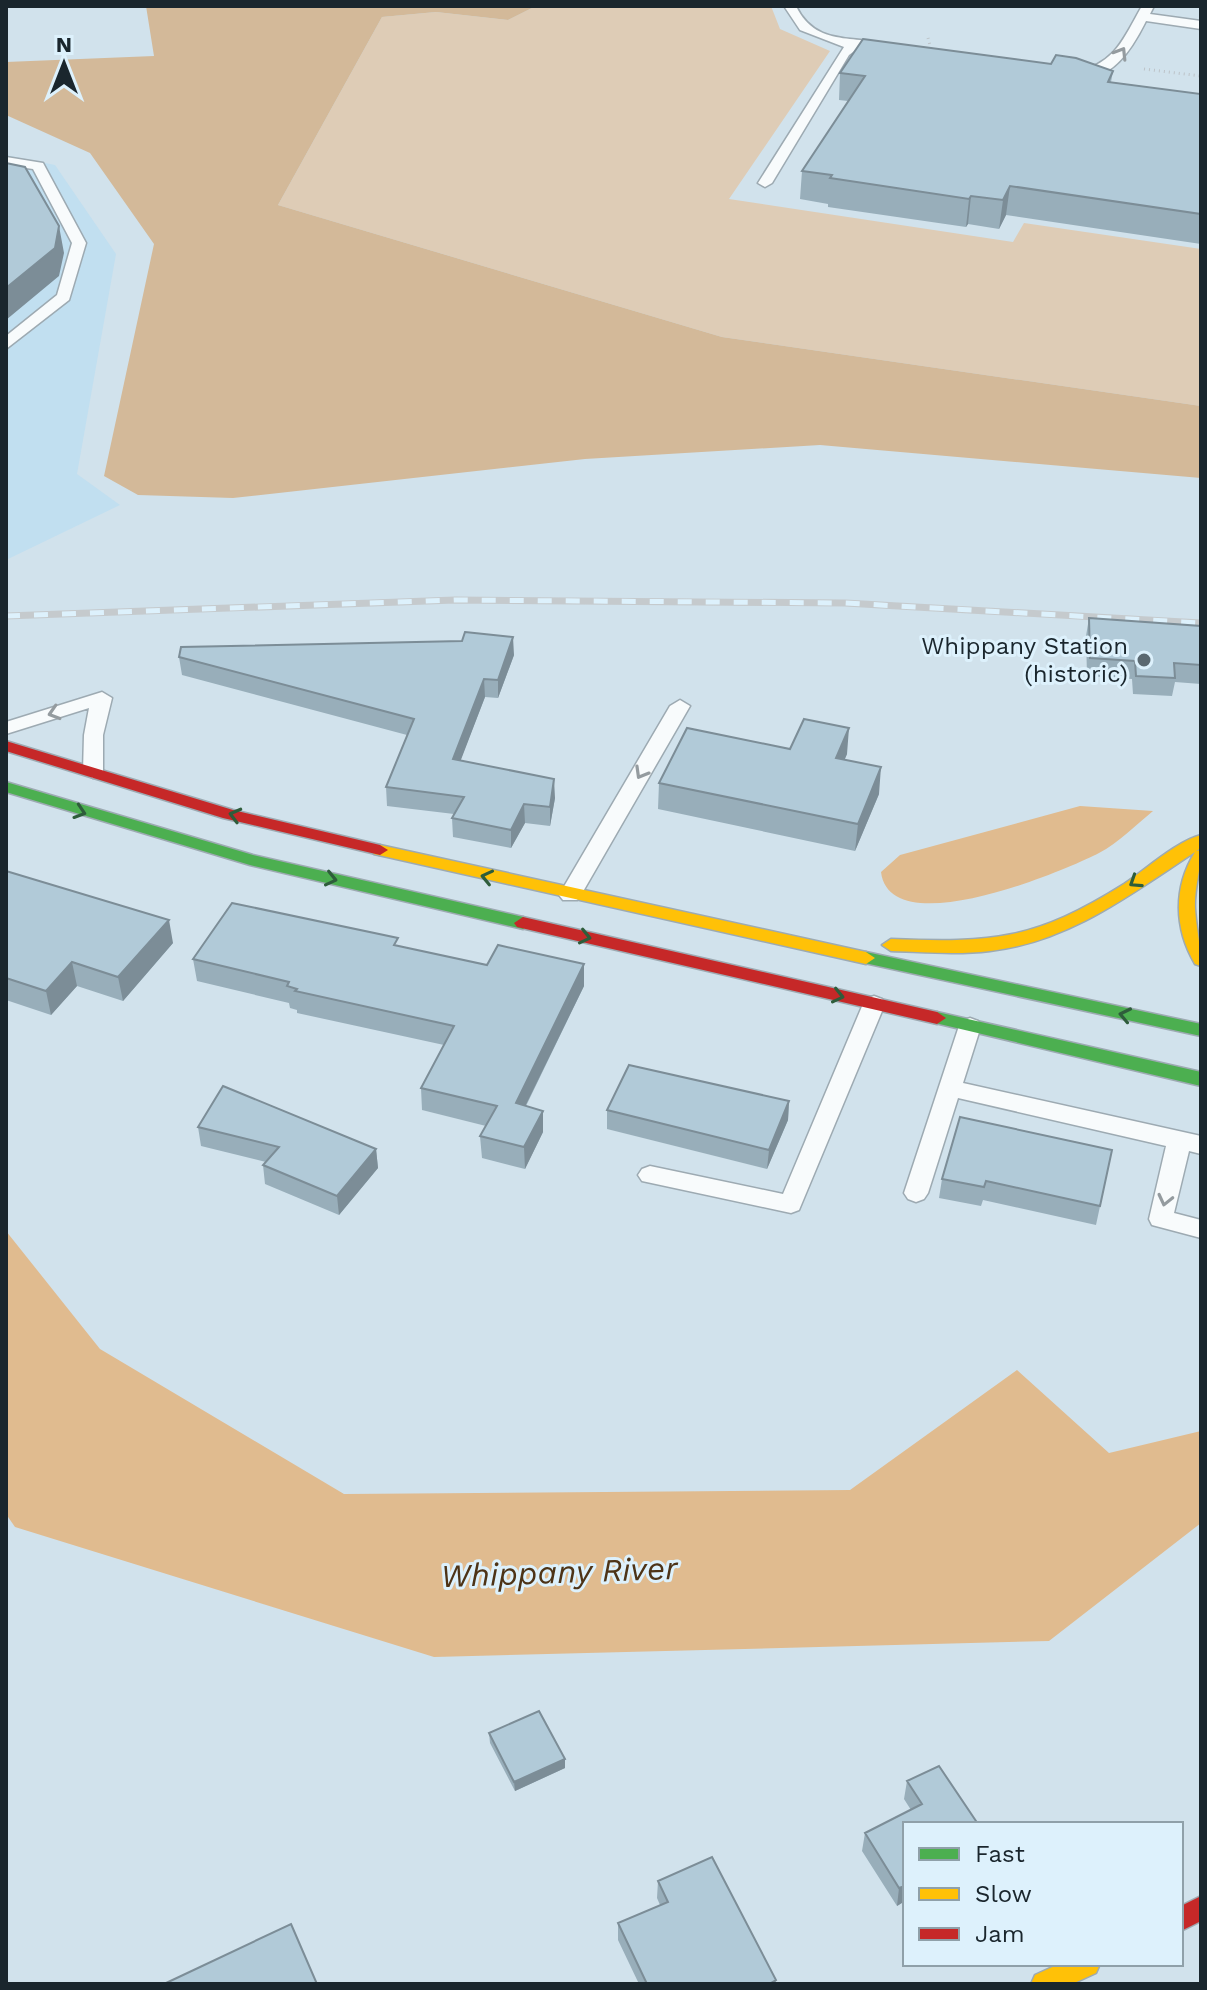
<svg xmlns="http://www.w3.org/2000/svg" width="1207" height="1990" font-family="'Work Sans',sans-serif">
	<style>
		.built { fill: #c1dff0 }
		.green { fill: #deccb6 }
		.forest { fill: #d3b999 }
		.water { fill: #e0bb8f }
		.lines { fill: none; stroke-linecap: round; stroke-linejoin: round }
		.lane-casing { stroke: #9daab2; stroke-width: 3 }
		.fast-casing { stroke: #9daab2; stroke-width: 3 }
		.slow-casing { stroke: #9daab2; stroke-width: 3 }
		.jam-casing { stroke: #9daab2; stroke-width: 3 }
		.path { stroke: #bdc3c8; stroke-width: 3; stroke-dasharray: 1 4; stroke-linecap: butt }
		.lane { fill: #f8fbfc; fill-rule: evenodd }
		.fast { fill: #4caf50; fill-rule: evenodd }
		.slow { fill: #ffc107; fill-rule: evenodd }
		.jam { fill: #c62828; fill-rule: evenodd }
		.rail-casing { stroke: #c5cacd; stroke-width: 7 }
		.rail { stroke: #ddf1fc; stroke-width: 5; stroke-dasharray: 14; stroke-linecap: butt }
		.wall { fill: #98aeba }
		.shaded-wall { fill: #7c8d97 }
		.building { fill: #b1cad8; stroke: #7c8d97; stroke-width: 2 }
		.oneway { stroke: #949b9f }
		.oneway2 { stroke: #2e5d3b }
		.poi-dot { fill: #5a6870; stroke: #ddf1fc; stroke-width: 3 }
		.labels { text-anchor: middle; dominant-baseline: central; stroke-width: 6; stroke-linejoin: round; paint-order: stroke }
		.poi-label { font-size: 24px; fill: #1a262d; stroke: #ddf1fc; text-anchor: end }
		.near-water-label { font-size: 32px; font-style: italic; fill: #4d3316; stroke: #ddf1fc }
	</style>
	<rect width="100%" height="100%" fill="#d1e2ec"/>
	<path class="built" d="M6,155L55,165L116,254L77,474L120,505L6,560Z"/>
	<path class="green" d="M536,6H771L780,29L830,51L729,199L1013,242L1024,223L1201,249V406L722,337L278,205L382,17L436,12L508,20Z"/>
	<path class="forest" d="M146,6H536L508,20L436,12L382,17L278,205L722,337L1201,406V478L820,445L585,459L233,498L138,495L104,476L154,244L90,153L6,115V62L154,56Z"/>
	<path class="water" d="M1080,806L1153,811C1136,825 1118,843 1099,853C1062,872 890,944 881,872L900,855Z
		M6,1231L100,1349L344,1494L850,1490L1017,1370L1109,1453L1201,1431V1523L1049,1641L434,1657L15,1527L6,1514Z"/>
	<g class="lines">
		<g class="lane-casing">
			<path id="lane" d="M784,6H796C818,53 867,30 894,50L888,54L857,49L849,55L772,183L765,187L758,183L844,47L800,30Z
				M1142,6H1154L1150,14L1201,21V29L1146,21C1132,49 1112,82 1076,78V72C1116,63 1123,39 1142,6Z
				M6,157L43,163L86,243L69,300L6,349V336L57,295L72,243L33,169L6,165Z
				M102,692L112,698L103,735V772L100,776L93,778L83,772L84,735L89,708L6,734V722Z
				M680,700L690,706L581,895L577,900H563L559,895L670,706Z
				M874,996L882,999L885,1004L799,1210L791,1213L642,1181L638,1175L642,1169L650,1166L783,1194L863,1004L866,999Z
				M970,1018L978,1021L981,1026L963,1083L1201,1136V1154L1189,1151L1174,1213L1201,1220V1238L1152,1225L1149,1219L1166,1146L958,1098L928,1193L924,1199L916,1202L908,1199L904,1193L959,1026L962,1021Z"/>
		</g>
		<g class="fast-casing">
			<path id="fast" d="M6,782L253,855L523,917L532,923L523,929L250,865L6,792Z
				M866,952L1201,1024V1036L860,962L857,958L860,954Z
				M937,1012L1201,1072V1086L931,1022L928,1018Z"/>
		</g>
		<g class="slow-casing">
			<path id="slow" d="M1201,835V848L1196,851L1201,850C1201,870 1194,888 1195,908C1196,928 1201,945 1201,966L1195,964C1174,928 1173,888 1195,852C1131,894 1069,942 990,951C957,955 924,952 891,951L882,945L891,939C993,943 1035,940 1124,884C1145,870 1177,841 1201,835Z
				M380,845L866,952L875,958L866,964L374,854L372,850Z
				M1059,1964H1100L1096,1973L1072,1984H1031L1035,1975Z"/>
		</g>
		<g class="jam-casing">
			<path id="jam" d="M6,741L233,810L380,845L388,850L380,855L223,818L6,751Z
				M523,917L937,1012L946,1018L937,1024L517,927L514,923Z
				M1201,1896V1921L1181,1931V1906Z"/>
		</g>
		<path class="path" d="M928,38L931,49
			M1144,69L1201,76"/>
		<use href="#lane" class="lane"/>
		<use href="#fast" class="fast"/>
		<use href="#slow" class="slow"/>
		<use href="#jam" class="jam"/>
		<g class="rail-casing">
			<path id="rail" d="M6,616L455,600L845,603L1201,623"/>
		</g>
		<use href="#rail" class="rail"/>
	</g>
	<path class="wall" d="M1113,71L1111,82L1200,94L1201,92V244L1006,215L999,229L968,224L966,227L828,207V204L800,199L802,171L848,101L839,100L840,73Z
		M1089,618L1201,626V684L1175,682L1172,696L1133,694L1132,679L1087,676L1086,636Z
		M514,655L498,698L485,697L460,761L555,798L550,826L525,823L511,848L453,837L452,818L454,814L387,806L386,787L407,735L182,675L179,657Z
		M847,754L844,760L879,794L855,851L658,809L659,783Z
		M6,871L173,943L123,1001L77,986L51,1015L6,1000Z
		M399,946L487,965L584,964V986L526,1106L543,1111V1132L525,1169L482,1158L480,1136L486,1126L422,1110L421,1088L444,1045L297,1013V1010L290,1008L289,1003L197,981L193,959Z
		M789,1101L788,1120L767,1169L607,1129V1110Z
		M198,1127L376,1149L378,1168L339,1215L265,1184L263,1165L266,1162L201,1146Z
		M1112,1150L1096,1225L983,1200L981,1206L939,1198L942,1179Z
		M489,1733L565,1768L515,1791L490,1743Z
		M907,1781L978,1824H905V1901L897,1906L862,1851L865,1833L911,1810L904,1799Z
		M658,1881L776,1980V1984H639L618,1940V1923L660,1905L657,1898Z"/>
	<path class="shaded-wall" d="M1010,186L1006,215L999,229L1003,200Z
		M971,196L968,224L966,227L969,199Z
		M59,226L64,253L59,276L6,320V288Z
		M513,637L514,655L498,698V680Z
		M484,679L485,697L454,778L453,759Z
		M849,728L847,754L834,785L836,758Z
		M881,767L879,794L855,851L858,824Z
		M554,779L555,798L550,826V807Z
		M524,804L525,823L511,848V830Z
		M169,920L173,943L123,1001L118,977Z
		M72,962L77,986L51,1015L46,991Z
		M584,964V986L516,1125V1103Z
		M789,1101L788,1120L767,1169L769,1150Z
		M543,1111V1132L525,1169L524,1147Z
		M376,1149L378,1168L339,1215L337,1196Z
		M565,1759V1768L515,1791L514,1782Z
		M905,1886V1901L897,1906L899,1888Z"/>
	<path class="building" d="M863,39L1051,64L1056,55L1076,58L1113,71L1108,82L1200,94L1201,92V214L1010,186L1003,200L971,196L969,199L830,178L832,175L802,171L865,76L840,73Z
		M6,163L25,167L59,226L55,248L6,288Z
		M1089,618L1201,626V665L1174,663L1175,678L1136,676L1135,661L1090,658Z
		M465,632L513,637L498,680L484,679L453,759L554,779L550,807L524,804L511,830L452,818L464,797L386,787L414,719L179,657L181,647L462,641Z
		M804,719L849,728L836,758L881,767L858,824L659,783L687,728L790,749Z
		M6,871L169,920L118,977L72,962L46,991L6,978Z
		M232,903L398,938L394,945L487,965L498,945L584,964L516,1103L543,1111L524,1147L480,1136L497,1106L421,1088L454,1026L295,991L297,989L287,986L289,982L193,959Z
		M629,1065L789,1101L769,1150L607,1110Z
		M223,1086L376,1149L337,1196L263,1165L279,1147L198,1127Z
		M960,1117L1112,1150L1100,1206L986,1181L984,1187L942,1179Z
		M539,1711L565,1759L514,1782L489,1733Z
		M939,1766L978,1824H905V1886L899,1888L865,1833L922,1804L907,1781Z
		M712,1857L776,1980L769,1984H647L618,1923L668,1902L658,1881Z
		M291,1924L317,1984H164Z"/>
	<defs><path id="oneway-chevron" d="M-2-3.5L2.5 0L-2 3.5" fill="none" stroke-width="1.6" stroke-linecap="round" stroke-linejoin="round" transform="scale(2)"/></defs>
	<g class="oneway">
		<use href="#oneway-chevron" transform="translate(1121 53) rotate(-58)"/>
		<use href="#oneway-chevron" transform="translate(54 713) rotate(163)"/>
		<use href="#oneway-chevron" transform="translate(641 773) rotate(120)"/>
		<use href="#oneway-chevron" transform="translate(1165 1200) rotate(103)"/>
	</g>
	<g class="oneway2">
		<use href="#oneway-chevron" transform="translate(80 812) rotate(18)"/>
		<use href="#oneway-chevron" transform="translate(235 815) rotate(-165)"/>
		<use href="#oneway-chevron" transform="translate(487 877) rotate(-167)"/>
		<use href="#oneway-chevron" transform="translate(331 879) rotate(13)"/>
		<use href="#oneway-chevron" transform="translate(1135 882) rotate(147)"/>
		<use href="#oneway-chevron" transform="translate(585 937) rotate(13)"/>
		<use href="#oneway-chevron" transform="translate(838 996) rotate(13)"/>
		<use href="#oneway-chevron" transform="translate(1125 1015) rotate(-168)"/>
	</g>
	<circle class="poi-dot" cx="1144" cy="660" r="8"/>
	<g class="labels">
		<g class="poi-label">
			<text x="1128" y="646">Whippany Station<tspan x="1128" dy="28">(historic)</tspan></text>
		</g>
		<g class="near-water-label">
			<text transform="translate(559 1572) rotate(-2)">Whippany River</text>
		</g>
	</g>
	<rect width="1207" height="1990" fill="none" stroke="#1a262d" stroke-width="16"/>
	<rect x="903" y="1822" width="280" height="144" fill="#ddf1fc" stroke="#8fa0a9" stroke-width="2"/>
	<rect x="919" y="1848" width="40" height="12" fill="#4caf50" stroke="#8fa0a9" stroke-width="2"/>
	<text x="975" y="1862" font-size="24" fill="#1a262d">Fast</text>
	<rect x="919" y="1888" width="40" height="12" fill="#ffc107" stroke="#8fa0a9" stroke-width="2"/>
	<text x="975" y="1902" font-size="24" fill="#1a262d">Slow</text>
	<rect x="919" y="1928" width="40" height="12" fill="#c62828" stroke="#8fa0a9" stroke-width="2"/>
	<text x="975" y="1942" font-size="24" fill="#1a262d">Jam</text>
	<g transform="translate(64 64)" stroke="#ddf1fc" stroke-width="6" paint-order="stroke">
	<path d="M0-6L14 30L0 20L-14 30Z" fill="#1a262d"/>
	<text y="-12" font-size="22" font-weight="bold" text-anchor="middle" fill="#1a262d">N</text>
	</g>
</svg>
